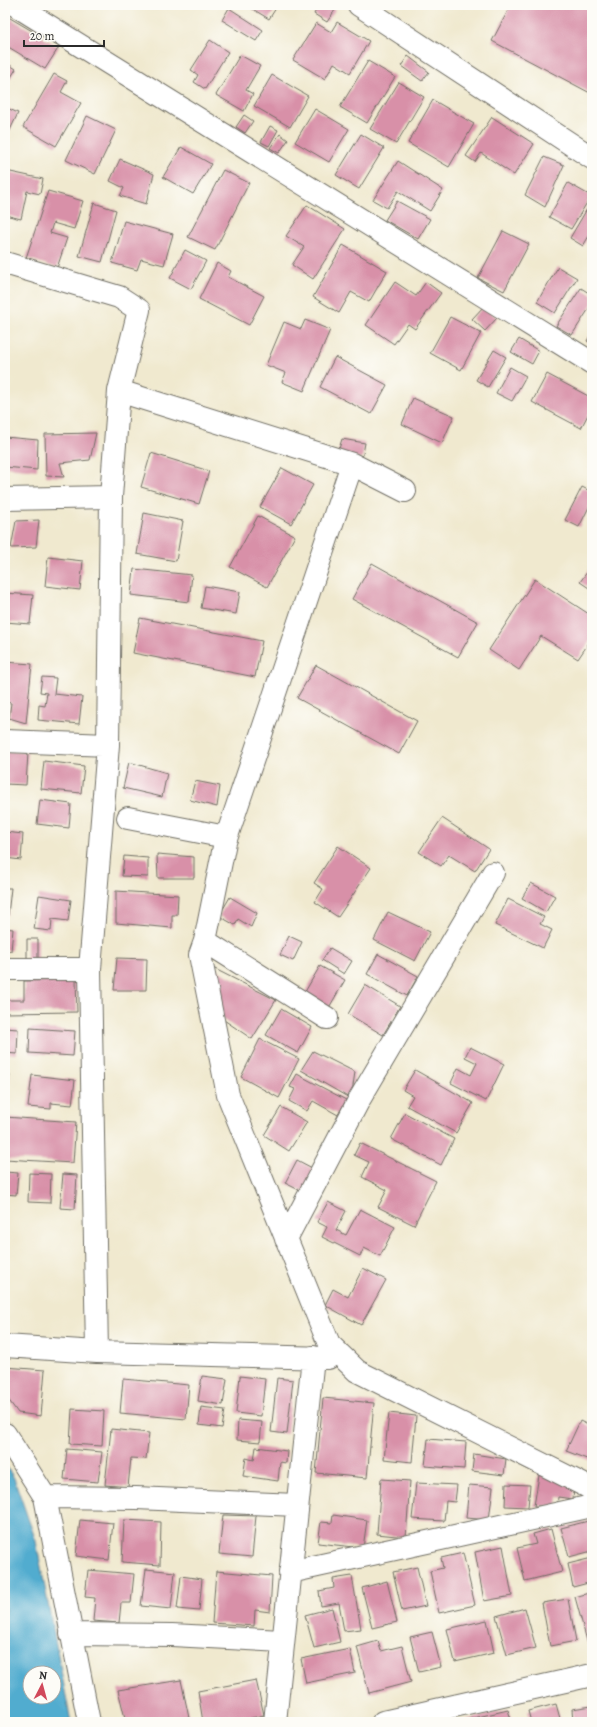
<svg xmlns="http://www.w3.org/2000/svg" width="597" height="1727" font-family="Alegreya,serif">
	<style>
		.water { fill: #51accf; stroke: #3e6c7d; fill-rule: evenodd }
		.building { fill: #d890a8 }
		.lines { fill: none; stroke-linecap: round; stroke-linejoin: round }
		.minor-casing { stroke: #706e64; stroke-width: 24 }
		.minor { stroke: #fff; stroke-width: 22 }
	</style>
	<rect width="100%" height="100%" fill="#fdfcf7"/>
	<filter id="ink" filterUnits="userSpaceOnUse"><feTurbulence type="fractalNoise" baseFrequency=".025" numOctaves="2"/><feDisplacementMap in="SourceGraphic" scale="8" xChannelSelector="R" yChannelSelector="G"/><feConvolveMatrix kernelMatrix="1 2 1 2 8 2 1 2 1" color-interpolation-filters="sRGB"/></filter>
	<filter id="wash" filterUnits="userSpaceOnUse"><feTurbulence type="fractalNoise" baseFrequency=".012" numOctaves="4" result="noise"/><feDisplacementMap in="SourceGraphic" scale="16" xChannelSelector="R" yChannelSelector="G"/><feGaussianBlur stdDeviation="0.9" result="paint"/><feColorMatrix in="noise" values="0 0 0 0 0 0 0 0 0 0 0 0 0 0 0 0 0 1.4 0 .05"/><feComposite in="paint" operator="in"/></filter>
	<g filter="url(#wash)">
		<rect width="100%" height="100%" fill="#f0e9cf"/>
		<path class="water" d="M5,1464L14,1478L36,1541L71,1722H5ZM30,1673H54V1697H30Z"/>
		<g id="blocks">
			<path class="building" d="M246,5H278L269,19Z
				M319,5H327L335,10L327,22L314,14Z
				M511,5H592V94L492,41Z
				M229,8L263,30L256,41L222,20Z
				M5,15L59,47L45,69L5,45Z
				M337,22L369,41L350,73L334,63L325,79L293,60L316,23L331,32Z
				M210,40L228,52L205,89L194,82L198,75L191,70Z
				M240,55L260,66L246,90L253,94L244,111L216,95Z
				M408,56L429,72L422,81L401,66Z
				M368,61L395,77L367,123L340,107Z
				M5,62L16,69L5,87Z
				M54,74L67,81L61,92L81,103L56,146L23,127Z
				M272,75L308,96L290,127L254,106Z
				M399,82L424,97L396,144L370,129Z
				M433,100L474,124L449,167L408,143Z
				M5,107L18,113L5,141Z
				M315,109L349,129L329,162L295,142Z
				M244,115L253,121L245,133L236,127Z
				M87,116L116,130L95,174L66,160Z
				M492,117L534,144L514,175L481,153L475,162L466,156Z
				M270,126L278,130L269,146L261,142Z
				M280,134L288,140L279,153L270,148Z
				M361,134L384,148L359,189L336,175Z
				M181,147L211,164L193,194L163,177Z
				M544,157L564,165L545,207L525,195Z
				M120,159L154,174L146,204L120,196L124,188L110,181Z
				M398,161L443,190L430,211L398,191L387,208L373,200Z
				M223,170L249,183L215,250L188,237Z
				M6,171L43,179L40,194L27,191L21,219L5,215Z
				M568,183L591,196L571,229L549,217Z
				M48,191L83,201L74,229L53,223L50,233L67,238L57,268L26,258Z
				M397,201L430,219L418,239L385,220Z
				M94,203L116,210L102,262L79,256Z
				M307,205L345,229L313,279L292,265L304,247L286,236Z
				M587,209L592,211V231L583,246L570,238Z
				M124,221L173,234L164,265L141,259L137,270L112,263Z
				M503,231L529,244L504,291L478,278Z
				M343,245L387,271L369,302L351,292L339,313L313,297Z
				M185,250L206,261L191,289L170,278Z
				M217,263L231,271L228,277L264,296L249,325L199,299Z
				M558,267L577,278L555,313L537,302Z
				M395,282L416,296L426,282L441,293L415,329L408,324L394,344L366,325Z
				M581,288L592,295V304L572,335L556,326Z
				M484,306L497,318L485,331L472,319Z
				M450,317L481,333L461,370L430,353Z
				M305,320L330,330L304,391L282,382L286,373L266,365L284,322L301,329Z
				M592,332V344L587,341Z
				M519,339L539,351L532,364L511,352Z
				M494,350L506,357L488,387L476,380Z
				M335,357L387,385L371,414L320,387Z
				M510,367L526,376L512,401L496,393Z
				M547,374L592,398V407L581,428L532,402Z
				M413,398L454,416L442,443L402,424Z
				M96,433L90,460L60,463L64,477L46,476L45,434Z
				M5,437L38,440L37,470L5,467Z
				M342,439L365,443L362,459L338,452Z
				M151,453L209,471L199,504L141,487Z
				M282,468L313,485L291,524L260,507Z
				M582,487L592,492V501L579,527L565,520Z
				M144,513L183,521L176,561L137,554Z
				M258,516L295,536L267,587L230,567Z
				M39,520L36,547L11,548L16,521Z
				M48,557L83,561L80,590L45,586Z
				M372,563L478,622L458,657L352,599Z
				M592,565V590L580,582Z
				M134,569L192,575L189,602L131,595Z
				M535,579L592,616V638L578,659L541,636L519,670L489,650Z
				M205,586L240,592L236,614L201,608Z
				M5,593L33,595L30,624L5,622Z
				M140,618L262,641L255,677L133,653Z
				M5,662L32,664L26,723L9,718L11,703L5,702Z
				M316,665L417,721L399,754L297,698Z
				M42,677L56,678L54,694L82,697L79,724L38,720L39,705L45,706L47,693L40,692Z
				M5,751L28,753L26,785L5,784Z
				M44,761L84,766L81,793L41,789Z
				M129,762L167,773L162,797L123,788Z
				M195,781L220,786L217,807L190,800Z
				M40,800L71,804L69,828L37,824Z
				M442,818L489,849L475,871L449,855L441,866L419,852Z
				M5,832L23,834L21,860L5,858Z
				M338,846L371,868L338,917L315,902L323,889L314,883Z
				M157,854L194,857V878H158Z
				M124,856L148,858V877L122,876Z
				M531,883L555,896L546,912L522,898Z
				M5,888H11L8,915H5Z
				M116,891L178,895L177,915H172V928L116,923Z
				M39,895L71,900L68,921L52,919L51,931L34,929Z
				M230,897L257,913L251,927L238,919L235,925L219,916Z
				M508,899L544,917L540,924L552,930L543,948L495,925Z
				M388,912L430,932L415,961L374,940Z
				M5,928L13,929L11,951L5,950Z
				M289,936L302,942L293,961L280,955Z
				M27,939H38V960H27Z
				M330,948L352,961L344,974L322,960Z
				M378,954L418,976L407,996L367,974Z
				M117,958L147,959L146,990H114Z
				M320,966L345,980L327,1011L302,997Z
				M211,967L276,1000L252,1039L218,1016Z
				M76,980L77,1012L5,1013V1000H24V981Z
				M365,985L400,1006L383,1035L348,1014Z
				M281,1009L312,1027L298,1053L266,1035Z
				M5,1028L18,1029L17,1054L5,1053Z
				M30,1028L75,1031L73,1056L29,1053Z
				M260,1039L299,1059L279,1098L241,1077Z
				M470,1047L504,1064L486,1101L451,1083L458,1068L471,1075L477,1063L465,1057Z
				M313,1051L355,1072L351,1099L301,1070Z
				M415,1070L473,1103L456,1133L407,1106L413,1096L403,1090Z
				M5,1073L10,1074L7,1104L5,1103Z
				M297,1074L346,1100L338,1115L313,1101L307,1111L289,1101L295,1089L290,1087Z
				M32,1075L75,1080L72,1105L51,1103V1109L28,1107Z
				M281,1107L307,1122L289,1151L264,1135Z
				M405,1113L454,1139L441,1165L391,1139Z
				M5,1117L76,1122L73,1163L5,1159Z
				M360,1143L436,1181L414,1225L378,1207L387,1190L362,1177L369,1162L354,1155Z
				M297,1160L314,1169L303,1192L285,1183Z
				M5,1172L18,1173L16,1195L5,1194Z
				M29,1173L51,1174L50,1203L28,1202Z
				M63,1174L77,1175L75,1209L60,1208Z
				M328,1202L346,1211L336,1230L346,1235L360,1209L395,1227L380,1256L364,1248L360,1256L322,1237L327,1227L317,1222Z
				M363,1268L386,1280L361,1325L325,1305L333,1289L348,1297Z
				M5,1367L45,1370L41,1416L18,1413L5,1395Z
				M202,1376L227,1379L223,1405L198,1401Z
				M240,1376L265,1379L261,1416L236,1413Z
				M277,1378L293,1380L287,1434L271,1432Z
				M123,1379L189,1385L186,1419L120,1413Z
				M323,1398L374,1403L367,1478L316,1473Z
				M201,1407L225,1410L222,1428L199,1425Z
				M72,1409L104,1411L102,1446L70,1444Z
				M389,1413L416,1416L412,1462L384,1459Z
				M238,1420L262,1422L260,1442L237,1440Z
				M580,1421L592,1427V1461L566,1451Z
				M111,1429L149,1433L146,1459L131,1458L128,1487L105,1485Z
				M428,1439L466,1442L464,1469L425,1466Z
				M256,1447L287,1451L286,1463L280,1462L278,1481L243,1476L246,1458L254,1460Z
				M67,1449L102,1452L98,1482L64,1479Z
				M474,1454L506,1459L504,1475L472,1471Z
				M540,1469L574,1488L573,1499L558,1497L557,1506H534Z
				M381,1479L410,1481L406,1537L377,1534Z
				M416,1483L457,1485L455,1502L446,1501L444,1521L412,1519Z
				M506,1484L530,1485L528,1507L505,1506Z
				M469,1485L493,1487L489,1520L466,1518Z
				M223,1515L256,1516L252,1557L219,1554Z
				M333,1515L367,1520L363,1548L318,1543L321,1522L332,1523Z
				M80,1520L113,1523L109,1560L76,1556Z
				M124,1520L161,1522L160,1565L122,1562Z
				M592,1520V1551L569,1557L561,1528Z
				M551,1529L562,1572L525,1581L517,1548L536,1544L533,1534Z
				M503,1546L512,1596L484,1601L475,1552Z
				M463,1553L475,1605L439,1613L430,1571L443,1568L441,1558Z
				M592,1558V1582L573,1587L568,1564Z
				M417,1567L426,1606L402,1611L393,1572Z
				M146,1569L175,1572L171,1609L141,1606Z
				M88,1570L134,1574L131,1603H121L119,1623L93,1621L95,1598L85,1597Z
				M216,1571L272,1576L270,1612L255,1610L254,1626L212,1623Z
				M181,1576L202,1579L199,1611L177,1609Z
				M352,1576L361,1629L344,1631L339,1603L321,1606L319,1591L334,1588L333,1579Z
				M387,1581L397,1622L372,1628L362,1588Z
				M592,1592V1652H590L575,1597Z
				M568,1599L576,1641L550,1646L542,1603Z
				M332,1608L340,1642L314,1648L305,1615Z
				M525,1608L536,1648L507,1655L496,1616Z
				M487,1620L494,1653L455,1662L447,1629Z
				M432,1632L441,1667L419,1672L410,1637Z
				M378,1641L381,1651L402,1646L411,1682L369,1693L357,1647Z
				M350,1649L355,1673L306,1683L301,1659Z
				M181,1680L189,1718L165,1722H126L118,1690Z
				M256,1680L264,1715L235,1722H203L198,1691Z
				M556,1704L561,1722H531L528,1711Z
				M592,1706V1722H573L572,1709Z
				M508,1710L512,1722H465V1720Z"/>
		</g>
	</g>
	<g filter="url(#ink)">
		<use href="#blocks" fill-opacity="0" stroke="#706e64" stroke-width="1"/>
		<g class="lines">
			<g class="minor-casing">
				<path id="minor" d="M15,5L592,363
					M359,5L592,158
					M5,263L119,297L139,310L119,391L111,497L108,745L90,969L97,1352
					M119,391L352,464L405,491
					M352,464L225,842L205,941L200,955L228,1095L329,1344L357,1371L592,1489
					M5,499L111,497
					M5,741L108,745
					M128,818L226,837
					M205,941L327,1018
					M5,969H90
					M286,1239L359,1100L493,873
					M5,1346L97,1352L328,1358
					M5,1434L45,1497L89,1722
					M45,1497L136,1498L297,1505
					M290,1572L592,1506
					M71,1634L172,1635L282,1641
					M275,1722L313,1357
					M383,1722L592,1675"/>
			</g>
			<use href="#minor" class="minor"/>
		</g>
	</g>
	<rect width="597" height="1727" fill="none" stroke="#fdfcf7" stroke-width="20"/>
	<g transform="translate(42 1685) rotate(6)"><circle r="19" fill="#fdfcf7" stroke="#a9a8a5"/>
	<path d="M0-3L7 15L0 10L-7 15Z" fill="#d1495b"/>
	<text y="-6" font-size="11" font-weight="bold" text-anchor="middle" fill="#2b2b2b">N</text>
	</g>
	<path d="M24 40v6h80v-6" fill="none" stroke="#2b2b2b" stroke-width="2"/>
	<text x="30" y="40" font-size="12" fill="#2b2b2b" stroke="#fdfcf7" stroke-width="3" paint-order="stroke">20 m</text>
</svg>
